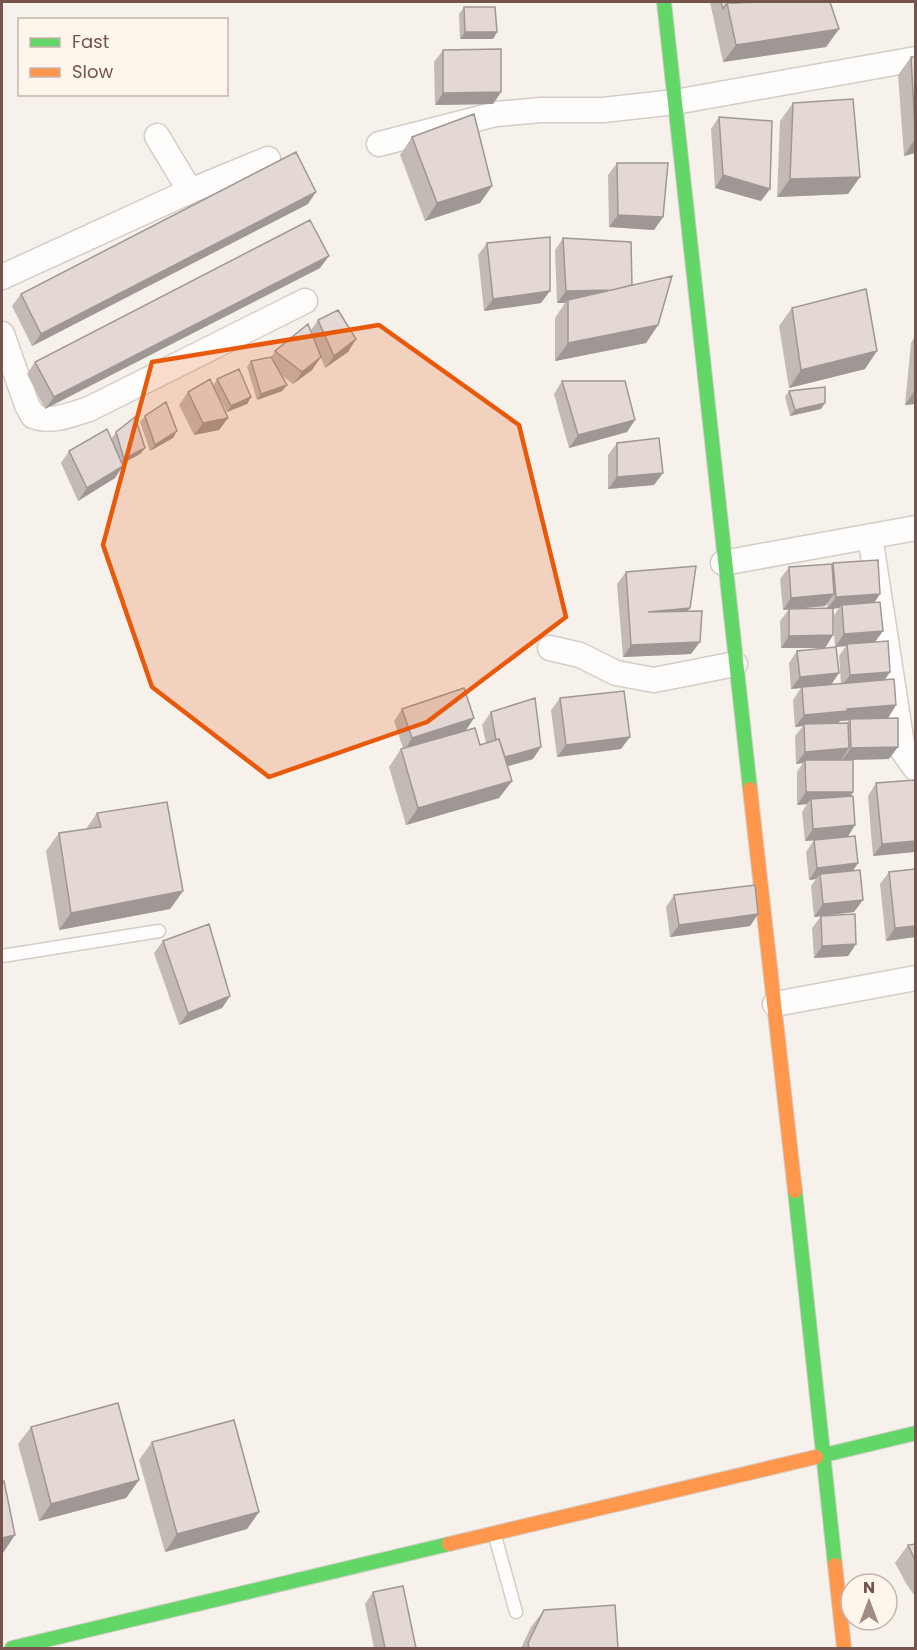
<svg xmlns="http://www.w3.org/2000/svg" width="917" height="1650" font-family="Poppins,sans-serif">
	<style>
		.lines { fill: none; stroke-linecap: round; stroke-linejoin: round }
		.lane-casing { stroke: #d5ccc8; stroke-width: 15 }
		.street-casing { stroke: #d5ccc8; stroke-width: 27 }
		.fast-casing { stroke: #d6ccc8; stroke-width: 16 }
		.slow-casing { stroke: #d6ccc8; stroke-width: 16 }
		.lane { stroke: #fefdfc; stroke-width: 12 }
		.street { stroke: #fefdfc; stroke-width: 24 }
		.fast { stroke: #63d668; stroke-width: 14 }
		.slow { stroke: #ff974d; stroke-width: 14 }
		.wall { fill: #c3bab5; fill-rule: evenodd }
		.shaded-wall { fill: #9f9794 }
		.building { fill: #e3d8d3; stroke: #9f9794; stroke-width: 1.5 }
		.marked { fill: #e8590c; fill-opacity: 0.2; stroke: #e8590c; stroke-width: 4.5; stroke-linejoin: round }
	</style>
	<rect width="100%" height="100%" fill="#f6f1eb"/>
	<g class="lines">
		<g class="lane-casing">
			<path id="lane" d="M2,956L159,931
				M495,1536L516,1612"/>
		</g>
		<g class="street-casing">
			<path id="street" d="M157,136L190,191
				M379,144L496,114L541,110H603L675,102L916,59
				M2,277L190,191L268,159
				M2,334L27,405L33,416C52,423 70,415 89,409L305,301
				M870,536L903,751L916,769
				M723,563L916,528
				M550,648L580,655L616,673L654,680L735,664
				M775,1004L916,978"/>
		</g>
		<g class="fast-casing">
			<path id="fast" d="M664,2L750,789
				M795,1191L835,1565
				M816,1457L916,1433
				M12,1648L449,1544"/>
		</g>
		<g class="slow-casing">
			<path id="slow" d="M750,789L795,1191
				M449,1544L816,1457
				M835,1565L844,1648"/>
		</g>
		<use href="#lane" class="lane"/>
		<use href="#street" class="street"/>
		<use href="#fast" class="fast"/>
		<use href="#slow" class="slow"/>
	</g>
	<path class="wall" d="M710,2H830L839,29L826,47L723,62Z
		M464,7L497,32L493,39H460L459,14Z
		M443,50L501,92L493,104L435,105L434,62Z
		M911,57H915V153L904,156L898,75Z
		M793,103L860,177L848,194L777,197L780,121Z
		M719,117L761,201L715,188L711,129Z
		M412,137L492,186L480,203L425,221L400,155Z
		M617,163L663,217L654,230L609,227L608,175Z
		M308,204L32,346L12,306L21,294Z
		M563,238L632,285L658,325L646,343L555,361V318L565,303H557L555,250Z
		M487,243L541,303L484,311L478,255Z
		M320,268L45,409L27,374L35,362Z
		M792,308L865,369L789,388L779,326Z
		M318,320L356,339L348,352L325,368L320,355L312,370L293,384L280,374L287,385L282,391L257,400L247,367L251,361L271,357L275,351L311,330Z
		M915,336V404L905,405L911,343Z
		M217,379L251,397L247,404L227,412L214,388L228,418L219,430L194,435L179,405L188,392L213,386Z
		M562,381L635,420L627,432L569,448L554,394Z
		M789,391L821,409L790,416L785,397Z
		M145,416L173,438L150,451L140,422Z
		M116,432L145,448L140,454L122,464L115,478L78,501L61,463L69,451L111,439Z
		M617,443L654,485L608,489V455Z
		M833,563L880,594L874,602L883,631L875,642L890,672L885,680L896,705L888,718L889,759L853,760V792L851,796L855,825L847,837L858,863L853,871L854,912L814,917L811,886L816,879L809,880L806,852L814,840L805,841L802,812L807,804L797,805V772L803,763L796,764L795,736L803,726L795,727L793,700L801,688L791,689L789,663L797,651L831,685L841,684L839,656L846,646L835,647L833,619V635L825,648H781L780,621L789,609L783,610L780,579L789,567L832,566ZM827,604V608L793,609L825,606ZM839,608L833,617V609ZM849,720L847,723H838L840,721Z
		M626,572L688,611L691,654L623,657L617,584Z
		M560,698L621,749L557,757L551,710Z
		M402,709L474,718L466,730L453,734L480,745L486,743L482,725L491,712L533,759L507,766L512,781L499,798L406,825L389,767L401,749L403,748L394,721Z
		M876,783L914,852L873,856L868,796Z
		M97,813L183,891L170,909L59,930L46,851L59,833L86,829Z
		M915,869V937L886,941L880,884L889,872Z
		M674,895L758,914L750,926L670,937L666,907Z
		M821,916L856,944L848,956L814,958L812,928Z
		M163,941L230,996L222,1008L179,1025L154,953Z
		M31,1427L139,1480L126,1498L39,1521L18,1444Z
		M152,1442L259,1512L247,1529L165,1552L139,1460Z
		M915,1544V1596L907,1585L895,1563L908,1545Z
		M373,1592L416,1648H374L365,1604Z
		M544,1610L618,1648H521L531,1627Z"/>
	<path class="shaded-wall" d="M839,29L826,47L723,62L736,45Z
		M465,32H497L493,39H460Z
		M501,92L493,104L435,105L443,93Z
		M915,139V153L904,156Z
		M723,175L770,189L761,201L715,188Z
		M860,177L848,194L777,197L790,179Z
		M492,186L480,203L425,221L437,203Z
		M316,192L308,204L32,346L41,334Z
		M618,215L663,217L654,230L609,227Z
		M329,256L320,268L45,409L54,397Z
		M632,289L568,300L565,303H557L566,291Z
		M550,291L541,303L484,311L493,299Z
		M658,325L646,343L555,361L568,343Z
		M356,339L348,352L325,368L334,356Z
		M877,351L865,369L789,388L801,370Z
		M321,357L312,370L293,384L302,372Z
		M287,385L282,391L257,400L261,394Z
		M915,390V404L905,405Z
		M251,397L247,404L227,412L231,406Z
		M825,403L821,409L790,416L795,410Z
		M228,418L219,430L194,435L203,423Z
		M635,420L627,432L569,448L578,435Z
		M177,431L173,438L150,451L155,445Z
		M145,448L140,454L119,465L124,459Z
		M123,466L115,478L78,501L87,488Z
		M663,473L654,485L608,489L617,477Z
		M834,594L825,606L783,610L791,598Z
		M880,594L872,606L842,605L839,608L827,609L836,597Z
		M690,608L682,620L648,612Z
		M883,631L874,643L847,644L846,646L835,647L844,634Z
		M833,635L825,648H781L789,636Z
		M700,642L691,654L623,657L631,645Z
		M890,672L881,684L841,687L850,675Z
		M839,673L831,685L791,689L800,677Z
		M896,705L888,718L840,721L838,723L804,724L803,726L795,727L804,715L847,709Z
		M474,718L466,730L404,751L412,738Z
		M630,737L621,749L557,757L566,745Z
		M541,747L533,759L491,771L499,759Z
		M898,747L889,759L842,760L851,748Z
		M849,748L841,760H805L803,763L796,764L805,752Z
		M512,781L499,798L406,825L418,808Z
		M806,792H853L845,804L811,799L807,804L797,805Z
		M855,825L847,838L805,841L813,829Z
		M915,841V850L914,852L873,856L882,844Z
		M858,863L850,875L820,874L816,879L809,880L817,868Z
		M183,891L170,909L59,930L71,913Z
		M863,900L854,912L814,917L823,904Z
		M758,914L750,926L670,937L679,925Z
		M915,926V937L886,941L895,928Z
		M856,944L848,956L814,958L822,946Z
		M230,996L222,1008L179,1025L188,1013Z
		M139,1480L126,1498L39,1521L51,1504Z
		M259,1512L247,1529L165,1552L177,1534Z
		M15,1535L3,1553H2V1538Z"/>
	<path class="building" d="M721,2H742L738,3H727L723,9Z
		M766,2H830L839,29L736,45L727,3Z
		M464,7H495L497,32H465Z
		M501,49V92L443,93V50Z
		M911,57H915V129Z
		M853,99L860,177L790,179L793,103Z
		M474,114L492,186L437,203L412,137Z
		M719,117L772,121L770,189L723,175Z
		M296,152L316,192L41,334L21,294Z
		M617,163H668L663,217L618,215Z
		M310,220L329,256L54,397L35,362Z
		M550,237V291L493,299L487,243Z
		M563,238L631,242L632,285L612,290L566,291Z
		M672,276L658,325L568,343V300Z
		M866,289L877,351L801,370L792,308Z
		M338,310L356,339L334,356L318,320Z
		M308,324L321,357L302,372L275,351Z
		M271,357L287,385L261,394L251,361Z
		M239,369L251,397L231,406L217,379Z
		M210,379L228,418L203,423L188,392Z
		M562,381H625L635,420L578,435Z
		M825,387V403L795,410L789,391Z
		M166,402L177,431L155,445L145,416Z
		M135,417L145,448L124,459L116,432Z
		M107,429L123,466L87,488L69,451Z
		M659,438L663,473L617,477V443Z
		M878,560L880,594L836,597L833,563Z
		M832,564L834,594L791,598L789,567Z
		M696,566L690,608L648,612L702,611L700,642L631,645L626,572Z
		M880,602L883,631L844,634L842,605Z
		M833,608V635L789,636V609Z
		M888,641L890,672L850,675L847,644Z
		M836,647L839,673L800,677L797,651Z
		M894,679L896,705L847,709V711L804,715L802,687Z
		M464,688L474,718L412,738L402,709Z
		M624,691L630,737L566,745L560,698Z
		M535,698L541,747L505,757L499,739L496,740L491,712Z
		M898,718V747L851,748L850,719Z
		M848,723L849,748L805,752L804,724Z
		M475,728L480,745L499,739L512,781L418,808L401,749Z
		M805,760H853V792H806Z
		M915,780V841L882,844L876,783Z
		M853,796L855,825L813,829L811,799Z
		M167,802L183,891L71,913L59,833L101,827L97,813Z
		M855,836L858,863L817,868L814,840Z
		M915,869V926L895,928L889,872Z
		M860,870L863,900L823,904L820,874Z
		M755,885L758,914L679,925L674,895Z
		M855,914L856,944L822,946L821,916Z
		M209,924L230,996L188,1013L163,941Z
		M118,1403L139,1480L51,1504L31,1427Z
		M234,1420L259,1512L177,1534L152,1442Z
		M4,1481L15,1535L2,1538V1482Z
		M915,1544V1560L908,1545Z
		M403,1586L416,1648H385L373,1592Z
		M615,1605L618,1648H529L528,1643L544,1610Z"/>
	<path class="marked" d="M379,325L519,425L566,617L427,722L269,777L152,687L103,545L152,362Z"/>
	<rect width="917" height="1650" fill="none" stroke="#74544c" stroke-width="6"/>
	<rect x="18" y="18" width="210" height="78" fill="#fef5ed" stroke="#c7b5ad" stroke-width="1.5"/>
	<rect x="30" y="38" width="30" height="9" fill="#63d668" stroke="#c7b5ad" stroke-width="1.5"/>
	<text x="72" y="48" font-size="18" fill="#74544c">Fast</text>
	<rect x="30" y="68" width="30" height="9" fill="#ff974d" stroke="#c7b5ad" stroke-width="1.5"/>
	<text x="72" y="78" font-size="18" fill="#74544c">Slow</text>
	<g transform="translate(869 1602)"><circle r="28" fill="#fef5ed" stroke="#c7b5ad" stroke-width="1.5"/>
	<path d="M0-4.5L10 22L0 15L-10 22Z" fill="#a28b84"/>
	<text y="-9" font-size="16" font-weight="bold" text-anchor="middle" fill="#74544c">N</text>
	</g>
</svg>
